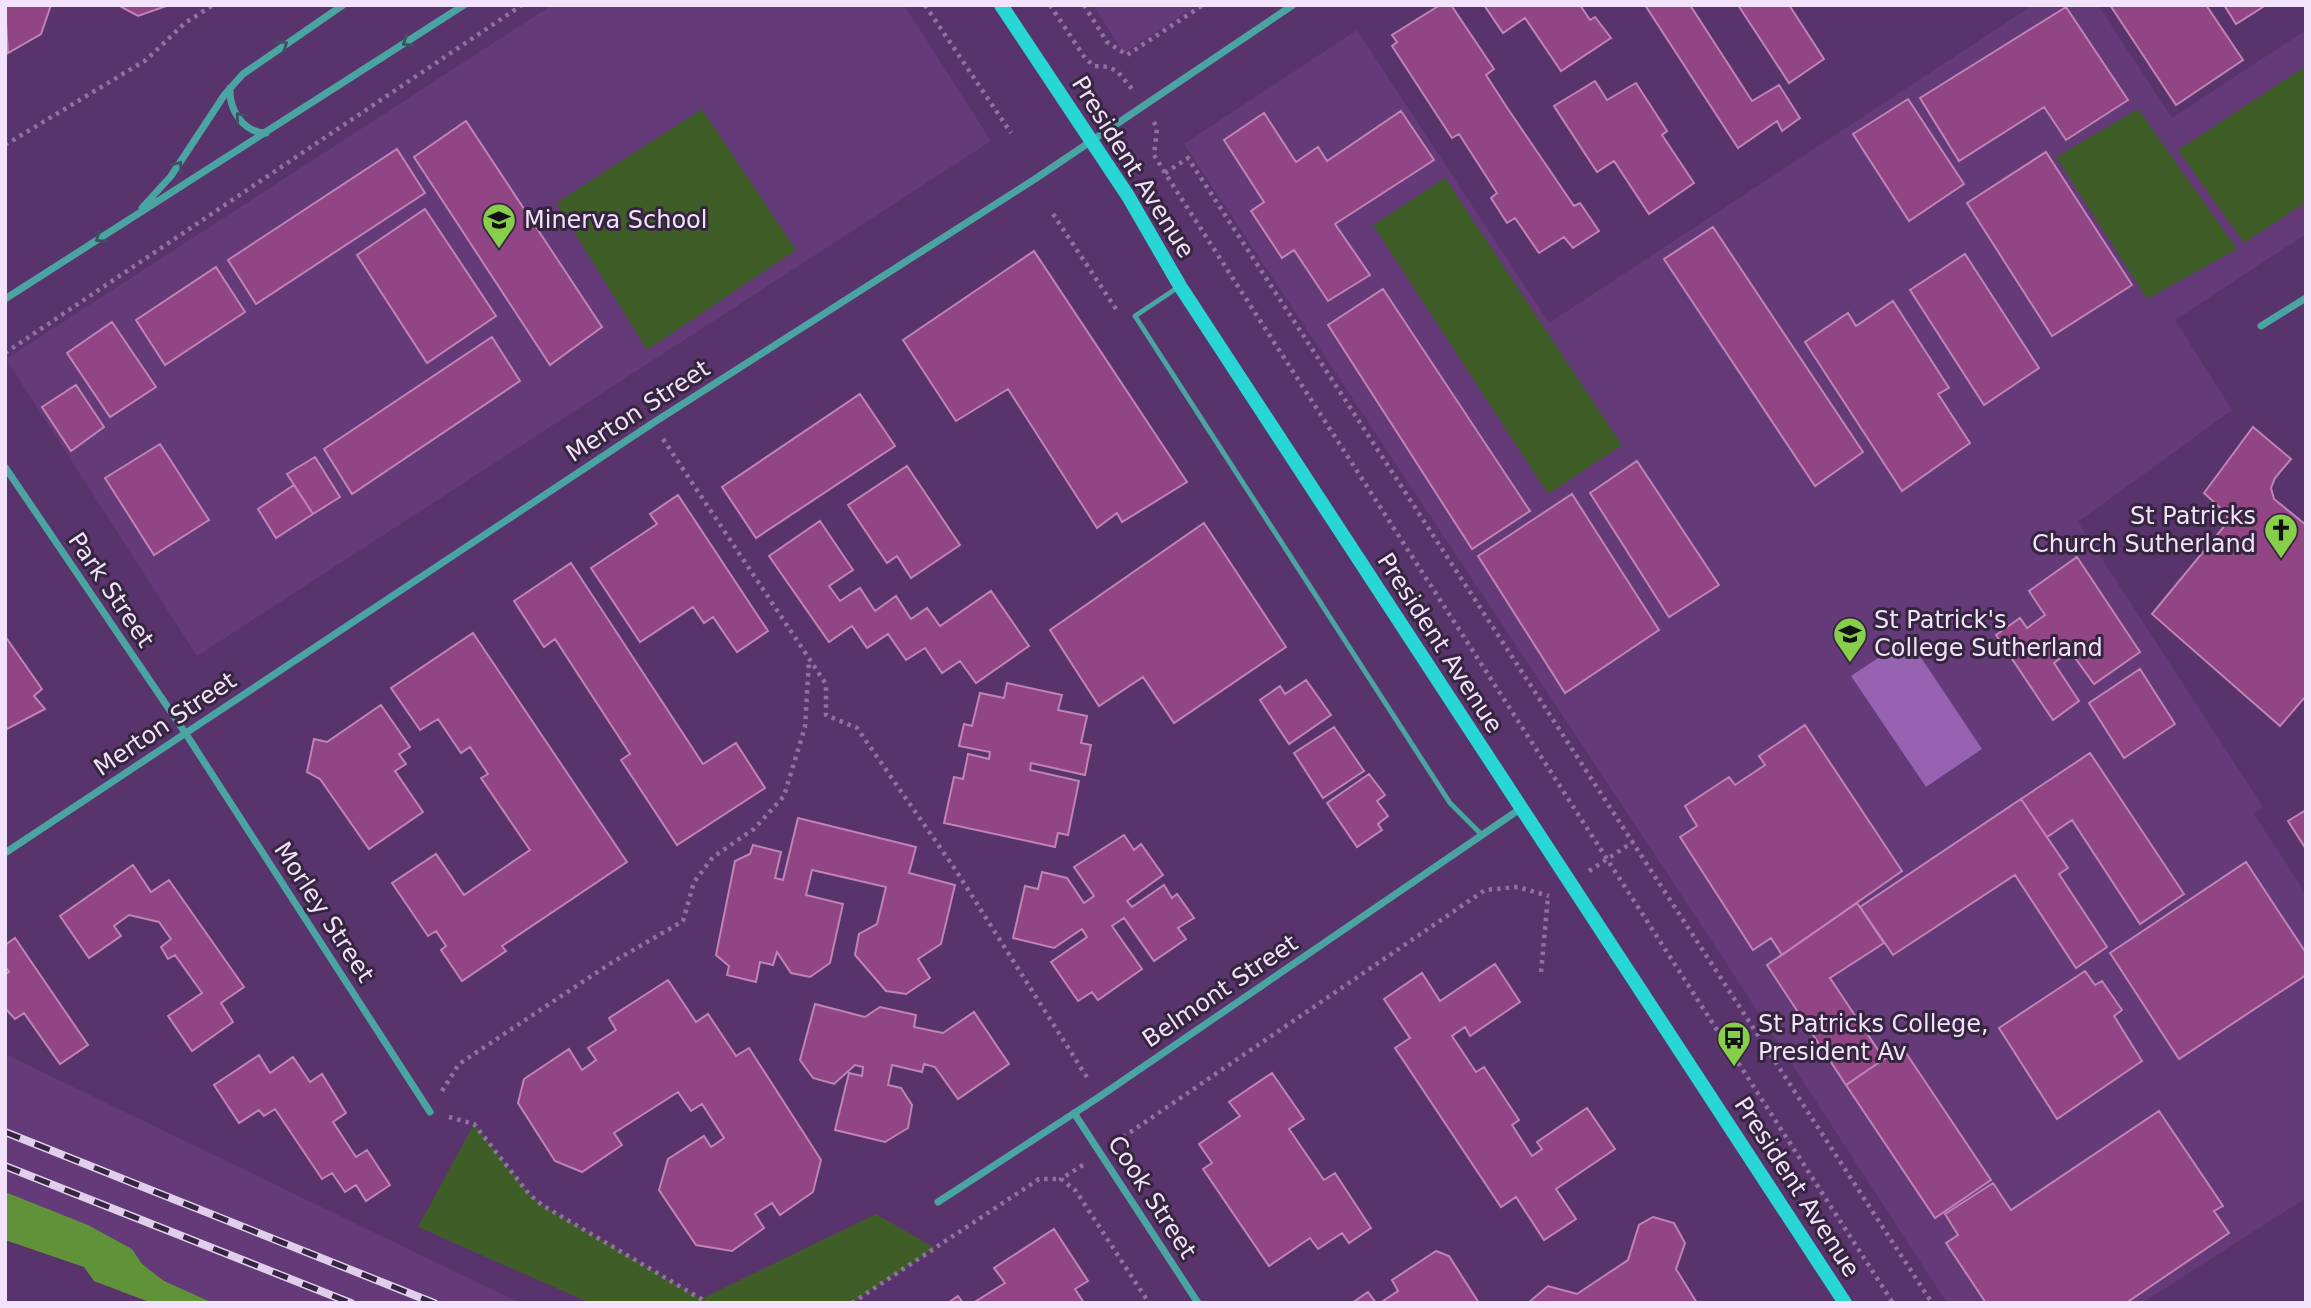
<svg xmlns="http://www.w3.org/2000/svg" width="2311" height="1308" font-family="'DejaVu Sans',sans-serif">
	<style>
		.built { fill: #643a79 }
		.green { fill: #3e5d27 }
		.forest { fill: #609239 }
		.water { fill: #9762b2 }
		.building { fill: #914585; stroke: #c083b5; stroke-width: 2 }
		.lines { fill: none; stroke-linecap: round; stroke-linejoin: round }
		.path { stroke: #9072a0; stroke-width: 4.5; stroke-dasharray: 3.5 5; stroke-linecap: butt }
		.lane { stroke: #49a4a2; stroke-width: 5 }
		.street { stroke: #49a4a2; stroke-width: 7 }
		.secondary { stroke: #28d7d5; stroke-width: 14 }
		.rail-casing { stroke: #e1ceeb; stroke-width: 8 }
		.rail { stroke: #36253e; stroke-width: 5; stroke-dasharray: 16; stroke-linecap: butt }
		.oneway { stroke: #3d5161 }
		.labels { text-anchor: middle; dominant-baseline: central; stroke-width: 6; stroke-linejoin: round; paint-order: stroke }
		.street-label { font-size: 24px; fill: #f3e2fc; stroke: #36253e }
		.poi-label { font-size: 24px; fill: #f3e2fc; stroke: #36253e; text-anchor: start }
	</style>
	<rect width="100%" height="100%" fill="#59346c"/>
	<path class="built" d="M552,5H904L991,141L197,656L6,359Z
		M1093,5H1197L1124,53Z
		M2033,5H2098L2172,118L2306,30V234L2175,320L2232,410L2078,522L2263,807L2254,814L2306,894V1198L2142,1303H1947L1706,932L1184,144L1357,30L1549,323Z
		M5,1054L520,1303H152L94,1281L84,1267L5,1240Z"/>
	<path class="green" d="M2306,66V202L2244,243L2178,150Z
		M702,109L796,250L647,350L556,203Z
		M2138,109L2237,249L2147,299L2056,157Z
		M1445,178L1622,445L1548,494L1373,225Z
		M474,1124L529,1194L542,1205L701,1299L876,1214L935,1248L852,1303H590L418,1227Z"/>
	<path class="forest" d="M5,1192L88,1225L132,1249L142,1264L164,1281L213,1303H152L94,1281L84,1267L5,1240Z"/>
	<path class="water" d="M1908,638L1982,749L1926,787L1851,676Z"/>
	<path class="building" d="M5,5H51L41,34L8,53Z
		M118,5H169L138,16Z
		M1440,5H1451L1494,69L1486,75L1506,106L1574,206L1580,203L1599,231L1573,248L1564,237L1539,253L1515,218L1507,223L1491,198L1497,193L1459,134L1452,138L1392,46L1397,42L1392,35Z
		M1484,5H1580L1590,20L1595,17L1611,38L1561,71L1525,18L1503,33Z
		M1645,5H1690L1752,101L1779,85L1800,118L1782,131L1777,121L1738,148Z
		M1738,5H1789L1824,59L1789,83Z
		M2110,5H2206L2243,60L2176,105Z
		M2224,5H2266L2236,24Z
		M2066,7L2128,100L2066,140L2044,107L1959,161L1920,98Z
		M1595,81L1607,100L1636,83L1667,131L1662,135L1694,183L1649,214L1614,161L1597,172L1554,106Z
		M1908,99L1964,184L1909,221L1853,134Z
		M1401,111L1434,160L1335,224L1370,275L1328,301L1294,250L1282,258L1251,211L1264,202L1224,140L1264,113L1296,162L1318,147L1327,161Z
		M466,121L602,327L550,365L414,157Z
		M397,149L425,193L256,304L228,260Z
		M2046,152L2132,285L2052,336L1967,203Z
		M425,209L496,316L427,363L357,255Z
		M1713,227L1863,452L1815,486L1664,259Z
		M1034,251L1187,482L1122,522L1117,513L1097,528L1008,389L956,421L903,340Z
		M1965,254L2039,368L1984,405L1910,290Z
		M216,267L245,312L165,365L136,320Z
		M1383,289L1530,511L1472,549L1328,325Z
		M1893,301L1949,388L1938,394L1970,443L1902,491L1805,342L1848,313L1856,326Z
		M112,322L156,387L110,417L67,353Z
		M492,337L520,381L352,494L324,449Z
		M76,385L104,427L71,451L42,407Z
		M860,394L895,446L756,538L722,487Z
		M2253,427L2291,459L2275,478L2271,488L2274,499L2306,525V696L2280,726L2152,614L2227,523V514L2204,493Z
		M160,444L209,520L154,555L105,478Z
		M315,457L340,497L313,514L287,474Z
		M1637,461L1719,585L1669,617L1590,493Z
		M907,466L960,545L911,578L897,556L887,563L848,505Z
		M294,485L313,514L276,538L258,509Z
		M1572,494L1659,630L1565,693L1478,556Z
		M678,495L768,631L737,652L713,617L704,623L693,607L640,642L591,568L657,524L650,514Z
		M820,521L853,570L829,586L840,601L860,588L875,611L896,596L911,619L927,608L940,626L991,591L1029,646L976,683L960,661L942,673L925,648L906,660L888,634L867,648L852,626L829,642L769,556Z
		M1204,523L1286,647L1174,723L1143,677L1099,706L1050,630Z
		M2077,557L2140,652L2094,684L2070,651L2054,663L2079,701L2053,720L1996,635L2020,618L2027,628L2045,615L2029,591Z
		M571,563L703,764L736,743L765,788L677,845L621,760L630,754L555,639L544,647L514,601Z
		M473,633L627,862L502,946L506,951L462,981L441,950L446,946L436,931L428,936L392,883L436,854L464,895L530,850L481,778L488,774L470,747L461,753L438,719L420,730L391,688Z
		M5,636L42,689L34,696L45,709L5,730Z
		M2140,669L2175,724L2124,758L2089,703Z
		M1306,680L1331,715L1289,744L1260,700L1280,686L1285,694Z
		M1007,683L1062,695L1058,710L1087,716L1081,743L1091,745L1085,775L1031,763L1030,770L1079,781L1068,835L1058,833L1055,847L944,823L954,777L963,779L968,754L989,759L990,752L959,746L964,724L972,726L980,693L1004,698Z
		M381,705L410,747L399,754L406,764L395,771L423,812L369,849L320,779L307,772L314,739L327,742Z
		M1805,725L1902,871L1782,955L1771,938L1753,950L1680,837L1697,826L1685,806L1729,777L1735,785L1765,765L1759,756Z
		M1334,727L1364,771L1323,798L1294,753Z
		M2090,753L2184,894L2140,924L2072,820L2047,837L2021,799Z
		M1369,774L1385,795L1377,801L1388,816L1378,824L1382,830L1357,847L1327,803Z
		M2021,799L2068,868L2059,874L2107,947L2076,968L2015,875L1893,955L1860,907Z
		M2306,810V849L2288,821Z
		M798,818L916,847L909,873L955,885L941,944L918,959L930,978L906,994L886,991L855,955L859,934L877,924L886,887L812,870L806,895L843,904L830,963L810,977L791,973L777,952L773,965L760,962L756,982L727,975L729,966L716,955L735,861L750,854L753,845L781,852L775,878L783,880Z
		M1124,835L1134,850L1141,844L1163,875L1127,901L1132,907L1164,885L1172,898L1177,894L1194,918L1178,928L1186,939L1154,961L1124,918L1112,926L1142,969L1098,1000L1092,992L1078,1001L1051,962L1087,937L1082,929L1054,948L1013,938L1025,886L1038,889L1042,872L1067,878L1084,903L1094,896L1074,867Z
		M2246,862L2306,953V975L2179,1059L2110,953Z
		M133,865L151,892L169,880L244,987L221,1003L233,1022L192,1051L168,1016L202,993L175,955L168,959L161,947L171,939L159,922L129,915L114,926L121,936L89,958L60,916Z
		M1857,903L1884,943L1830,978L1884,1059L1846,1085L1767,965Z
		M15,938L88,1045L60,1064L24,1013L15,1019L5,1008V974L9,972L5,966V945Z
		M1495,964L1520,1002L1470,1036L1465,1027L1452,1036L1476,1072L1484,1067L1519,1120L1512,1125L1532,1156L1542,1149L1537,1142L1587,1108L1615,1149L1556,1189L1576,1219L1544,1240L1516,1197L1501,1207L1395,1048L1410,1038L1384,999L1422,973L1440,1001Z
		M2085,971L2095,985L2102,981L2122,1010L2114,1016L2142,1061L2057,1119L1999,1028Z
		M668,980L696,1022L708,1014L736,1056L749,1048L821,1160L813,1192L780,1215L772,1203L755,1214L764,1228L732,1251L696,1245L659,1190L668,1159L704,1136L711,1147L724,1138L702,1104L691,1111L678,1092L614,1133L622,1145L582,1172L555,1161L518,1103L524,1079L569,1049L582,1070L596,1060L588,1048L616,1030L609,1018Z
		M815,1004L865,1017L880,1007L916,1015L914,1027L943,1033L974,1012L1009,1064L958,1099L935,1067L924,1064L922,1072L892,1065L888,1085L901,1088L912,1105L908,1128L885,1142L835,1130L849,1073L862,1076L863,1067L855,1065L834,1084L813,1078L800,1060Z
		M1902,1047L1991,1180L1935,1218L1846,1085Z
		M259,1055L270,1073L293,1057L310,1082L322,1074L346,1113L333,1122L356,1157L367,1150L390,1185L366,1201L356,1185L345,1192L332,1173L322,1179L275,1109L264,1116L259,1110L239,1123L214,1085Z
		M1272,1073L1304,1119L1289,1129L1324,1180L1335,1173L1371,1228L1349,1243L1342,1233L1318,1249L1310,1238L1269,1266L1203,1169L1212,1163L1199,1144L1240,1116L1229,1102Z
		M2159,1111L2223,1206L2214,1211L2229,1233L2126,1303H1986L1946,1243L1958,1235L1945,1214L1993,1183L2011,1210Z
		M1653,1217L1674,1223L1685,1243L1676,1269L1697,1303H1528L1548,1286L1577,1294L1628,1260L1639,1225Z
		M1054,1229L1088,1281L1075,1289L1084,1303H973L1005,1283L994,1268Z
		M1436,1251L1449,1256L1479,1303H1380L1398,1291L1392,1280Z
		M1368,1292L1376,1303H1352Z
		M958,1296L963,1303H948Z"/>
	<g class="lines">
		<path class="path" d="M925,5L1011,133
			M1050,5L1085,58L1094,66L1109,67L1118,72L1132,89
			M1084,5L1107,42L1127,55L1203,5
			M1154,122L1157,129L1154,155L1165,173L1893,1303
			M5,145L146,60L185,23L213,5
			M1165,173L1188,158L1932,1303
			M1053,214L1116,309
			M5,353L522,5
			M663,439L826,684V715L857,728L955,869L1088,1079
			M1589,871L1633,842
			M1541,972L1548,897
			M442,1091L459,1064L611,963L683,921L694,882L713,857L754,829L784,796L805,727L809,660
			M449,1117L474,1124L529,1194L542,1205L708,1303
			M1116,1142L1485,890L1518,887L1549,896
			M1083,1165L1061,1179L1076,1191L1149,1303
			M852,1303L1039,1179H1061"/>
		<path class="lane" d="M1180,286L1135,316L1450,803L1482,835"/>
		<path class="street" d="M230,88C229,109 242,132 266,133
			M142,208L171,176L225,94L243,74L343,5
			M5,299L464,5
			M2261,326L2306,298
			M5,467L186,734L430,1112
			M5,853L653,423L1035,179L1293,5
			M1074,1113L1198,1303
			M938,1202L1099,1097L1520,809"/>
		<path class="secondary" d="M1001,5L1128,196L1180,286L1845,1303"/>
		<g class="rail-casing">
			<path id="rail" d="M5,1132L434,1303
				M5,1166L351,1303"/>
		</g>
		<use href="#rail" class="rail"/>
	</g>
	<defs><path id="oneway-chevron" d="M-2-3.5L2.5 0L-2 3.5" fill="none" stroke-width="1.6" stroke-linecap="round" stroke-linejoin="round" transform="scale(1.75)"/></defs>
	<g class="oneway">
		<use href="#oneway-chevron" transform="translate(407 42) rotate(147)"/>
		<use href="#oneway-chevron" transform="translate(283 45) rotate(-33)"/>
		<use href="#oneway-chevron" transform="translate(240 117) rotate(-130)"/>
		<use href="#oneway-chevron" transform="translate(178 166) rotate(-54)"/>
		<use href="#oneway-chevron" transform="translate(100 238) rotate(147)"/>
	</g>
	<defs>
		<g id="school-pin" transform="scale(1.75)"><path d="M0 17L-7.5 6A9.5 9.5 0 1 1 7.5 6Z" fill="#87cf4a" stroke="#36253e"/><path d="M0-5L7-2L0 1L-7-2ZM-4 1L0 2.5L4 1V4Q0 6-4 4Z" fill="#111"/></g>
		<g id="church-pin" transform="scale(1.75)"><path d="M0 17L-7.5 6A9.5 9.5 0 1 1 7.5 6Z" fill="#87cf4a" stroke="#36253e"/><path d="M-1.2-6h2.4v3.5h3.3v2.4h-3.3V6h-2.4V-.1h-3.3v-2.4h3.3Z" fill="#111"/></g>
		<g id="bus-pin" transform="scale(1.75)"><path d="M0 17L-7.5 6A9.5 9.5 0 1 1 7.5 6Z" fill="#87cf4a" stroke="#36253e"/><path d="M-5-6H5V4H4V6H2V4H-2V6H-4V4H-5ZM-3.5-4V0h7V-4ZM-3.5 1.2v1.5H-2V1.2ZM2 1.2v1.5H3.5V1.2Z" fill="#111"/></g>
	</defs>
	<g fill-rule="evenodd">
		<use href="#school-pin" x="499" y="220"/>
		<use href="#church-pin" x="2281" y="530"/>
		<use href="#school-pin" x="1850" y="634"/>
		<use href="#bus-pin" x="1734" y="1038"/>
	</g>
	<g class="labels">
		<g class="street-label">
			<text transform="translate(1133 167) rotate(58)">President Avenue</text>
			<text transform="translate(638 411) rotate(-33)">Merton Street</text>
			<text transform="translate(111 590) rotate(56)">Park Street</text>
			<text transform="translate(1440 643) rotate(57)">President Avenue</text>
			<text transform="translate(165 724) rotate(-34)">Merton Street</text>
			<text transform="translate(324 912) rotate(57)">Morley Street</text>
			<text transform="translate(1220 991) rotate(-34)">Belmont Street</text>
			<text transform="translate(1797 1187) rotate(57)">President Avenue</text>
			<text transform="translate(1152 1197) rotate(57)">Cook Street</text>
		</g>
		<g class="poi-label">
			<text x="524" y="220">Minerva School</text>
			<text x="2256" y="516" text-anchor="end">St Patricks<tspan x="2256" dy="28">Church Sutherland</tspan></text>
			<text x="1874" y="620">St Patrick's<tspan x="1874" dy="28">College Sutherland</tspan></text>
			<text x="1758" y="1024">St Patricks College,<tspan x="1758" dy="28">President Av</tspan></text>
		</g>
	</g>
	<rect width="2311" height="1308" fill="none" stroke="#f3e2fc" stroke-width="14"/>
</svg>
